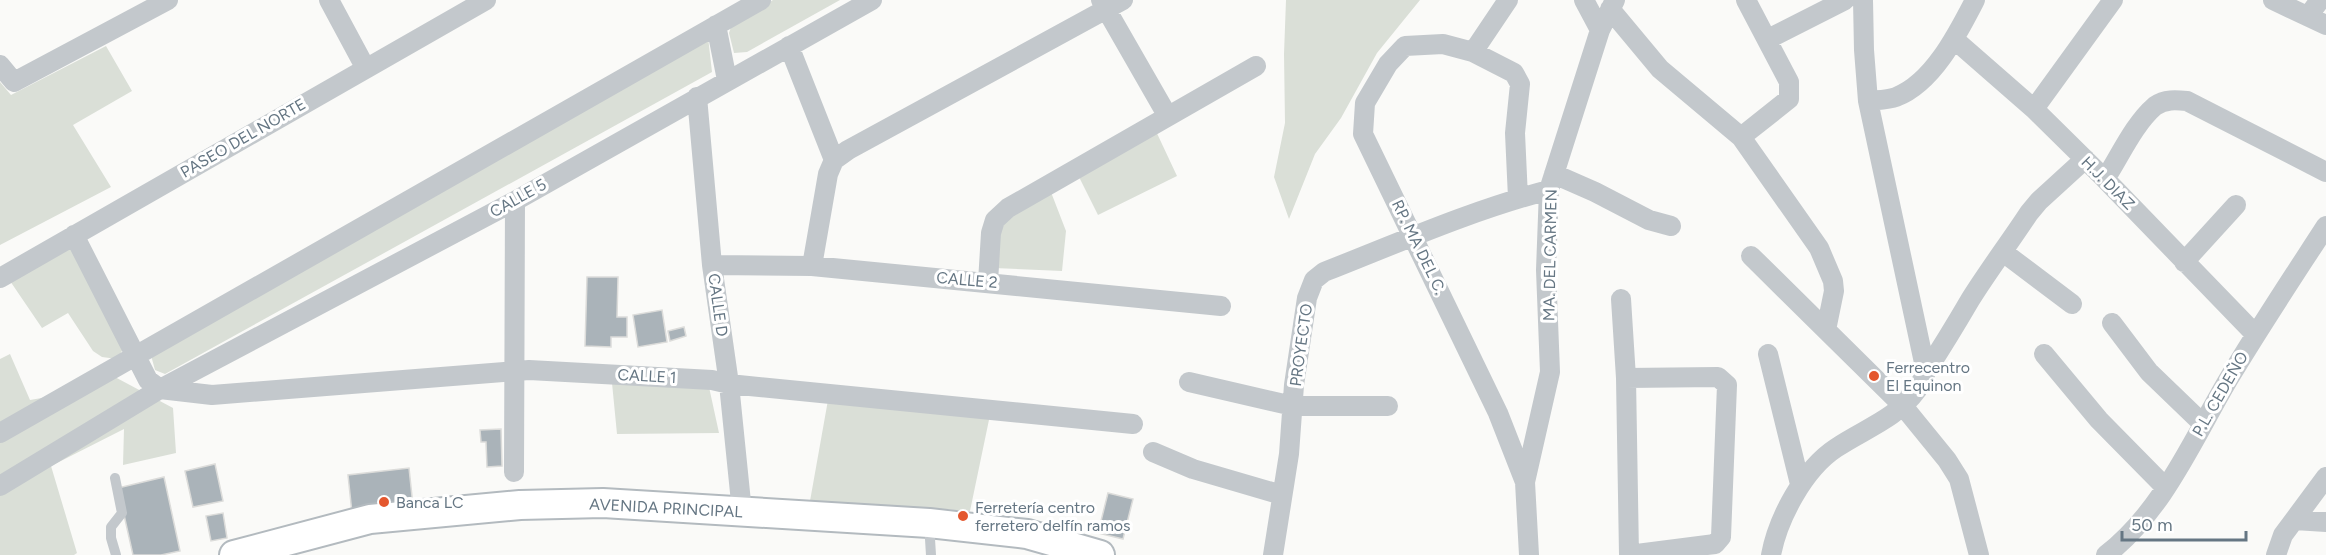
<svg xmlns="http://www.w3.org/2000/svg" width="2326" height="555" font-family="Figtree,sans-serif">
	<style>
		.green { fill: #dadfd7 }
		.building { fill: #aab3b9; stroke: #dcdcda; stroke-width: 1.5 }
		.lines { fill: none; stroke-linecap: round; stroke-linejoin: round }
		.secondary-casing { stroke: #b3babf; stroke-width: 32 }
		.lane { stroke: #c3c8cc; stroke-width: 10 }
		.street { stroke: #c3c8cc; stroke-width: 20 }
		.secondary { stroke: #fff; stroke-width: 28 }
		.poi-dot { fill: #e4572e; stroke: #fff; stroke-width: 2 }
		.labels { text-anchor: middle; dominant-baseline: central; stroke-width: 6; stroke-linejoin: round; paint-order: stroke }
		.street-label { font-size: 16px; fill: #657683; stroke: #fff }
		.poi-label { font-size: 16px; fill: #657683; stroke: #fff; text-anchor: start }
	</style>
	<rect width="100%" height="100%" fill="#fafaf8"/>
	<path class="green" d="M773,0H840L747,52L734,53L729,33L732,24Z
		M1286,0H1420L1377,53L1341,118L1315,154L1289,219L1274,177L1285,123L1284,54Z
		M708,37L712,72L165,374L155,370L149,348Z
		M106,46L132,91L73,125L111,187L0,245V82L11,95Z
		M1154,127L1177,176L1098,215L1075,169Z
		M1049,187L1066,231L1062,271L994,268L996,219Z
		M71,241L125,346L117,359L102,357L93,351L68,313L42,328L8,278Z
		M10,354L30,400L53,396L113,376L173,408L176,453L123,465L124,429L51,466L77,553L74,555H0V359Z
		M612,383L709,387L719,433L617,434Z
		M828,400L990,415L970,511L810,501Z"/>
	<path class="building" d="M587,277H618L617,317H627V337H611V347L585,346Z
		M662,310L667,342L638,347L633,315Z
		M684,327L686,336L670,341L668,331Z
		M501,429L502,466L487,467L486,442H481L480,430Z
		M215,464L223,501L193,507L185,471Z
		M409,468L413,506L352,513L348,475Z
		M164,477L180,551L161,555H133L118,488Z
		M1108,493L1133,499L1123,539L1098,533Z
		M223,513L227,538L211,541L206,516Z"/>
	<g class="lines">
		<g class="secondary-casing">
			<path id="secondary" d="M234,555L370,519L520,505L603,503L929,523L1027,534L1100,555"/>
		</g>
		<path class="lane" d="M115,478L122,513L111,527V538L116,555
			M929,523L931,555"/>
		<path class="street" d="M329,0L365,67
			M1101,0L1167,115
			M1584,0L1600,30
			M1863,0L1864,50L1868,101L1926,372
			M2273,0L2326,25
			M1610,9L1660,69L1741,137L1819,248L1833,281L1834,291L1826,330
			M2308,16L2320,0
			M716,25L727,80
			M1768,39L1845,0
			M1955,40L2034,109L2105,179L2255,334
			M789,46L834,160
			M1473,52L1508,0
			M0,65L14,82L168,0
			M697,97L712,265L729,384L742,512
			M1868,101C1876,100 1888,100 1896,97C1933,83 1958,33 1975,0
			M2034,109L2113,0
			M1741,137L1789,99V82L1746,0
			M1554,174L1595,192L1649,220L1671,226
			M2105,179C2120,156 2134,124 2155,106C2165,99 2176,100 2187,101L2326,172
			M1518,198L1515,133L1520,84L1514,73L1473,52L1443,44L1405,46L1388,64L1365,103L1363,134L1498,413L1525,482L1529,555
			M74,235L148,380L160,389
			M2003,252L2072,304
			M1751,256L1903,406L1947,460L1959,479L1979,555
			M2184,262L2236,205
			M712,265L812,266L1221,306
			M812,266L828,174L834,160L848,150L1123,0
			M0,278L486,0
			M988,282L991,233L995,220L1008,208L1256,66
			M1621,299L1626,378L1629,555
			M2112,323L2149,372L2203,424
			M1768,354L1800,484
			M2044,354L2099,420L2166,488
			M1626,378L1718,377L1727,385L1721,537L1715,544L1629,555
			M1189,382L1293,406H1388
			M160,389L212,395L529,370L712,380L729,384L1133,424
			M0,433L761,0
			M1153,452L1193,469L1282,495
			M514,472L515,201
			M1525,482L1550,372L1546,270L1549,190L1600,30L1615,0
			M0,486L160,389L515,201L872,0
			M2295,520L2326,522
			M1273,555L1289,454L1294,385L1307,298L1314,280L1324,272C1398,243 1472,210 1549,190
			M1771,555C1778,518 1804,469 1836,448C1864,429 1896,419 1917,390C1921,384 1923,376 1927,370C1942,347 1956,324 1970,300C1988,271 2010,242 2029,213L2039,201L2085,159
			M2106,555C2163,511 2192,441 2228,380C2259,328 2293,277 2326,226
			M2276,555L2283,535L2326,477"/>
		<use href="#secondary" class="secondary"/>
	</g>
	<g class="poi-dot">
		<circle cx="1874" cy="376" r="6"/>
		<circle cx="384" cy="502" r="6"/>
		<circle cx="963" cy="516" r="6"/>
	</g>
	<g class="labels">
		<g class="street-label">
			<text transform="translate(243 138) rotate(-30)">PASEO DEL NORTE</text>
			<text transform="translate(2108 183) rotate(45)">H.J. DIAZ</text>
			<text transform="translate(518 198) rotate(-29)">CALLE 5</text>
			<text transform="translate(1419 247) rotate(64)">RP. MA DEL C.</text>
			<text transform="translate(1550 255) rotate(-89)">MA. DEL CARMEN</text>
			<text transform="translate(967 280) rotate(5)">CALLE 2</text>
			<text transform="translate(718 305) rotate(82)">CALLE D</text>
			<text transform="translate(1301 345) rotate(-82)">PROYECTO</text>
			<text transform="translate(647 376) rotate(3)">CALLE 1</text>
			<text transform="translate(2220 394) rotate(-60)">P.L. CEDEÑO</text>
			<text transform="translate(666 508) rotate(3)">AVENIDA PRINCIPAL</text>
		</g>
		<g class="poi-label">
			<text x="1886" y="367">Ferrecentro<tspan x="1886" dy="18">El Equinon</tspan></text>
			<text x="396" y="502">Banca LC</text>
			<text x="975" y="507">Ferretería centro<tspan x="975" dy="18">ferretero delfín ramos</tspan></text>
		</g>
	</g>
	<path d="M2122 531v9h124v-9" fill="none" stroke="#657683" stroke-width="3"/>
	<text x="2131" y="531" font-size="18" fill="#657683" stroke="#ffffff" stroke-width="4.5" paint-order="stroke">50 m</text>
</svg>
